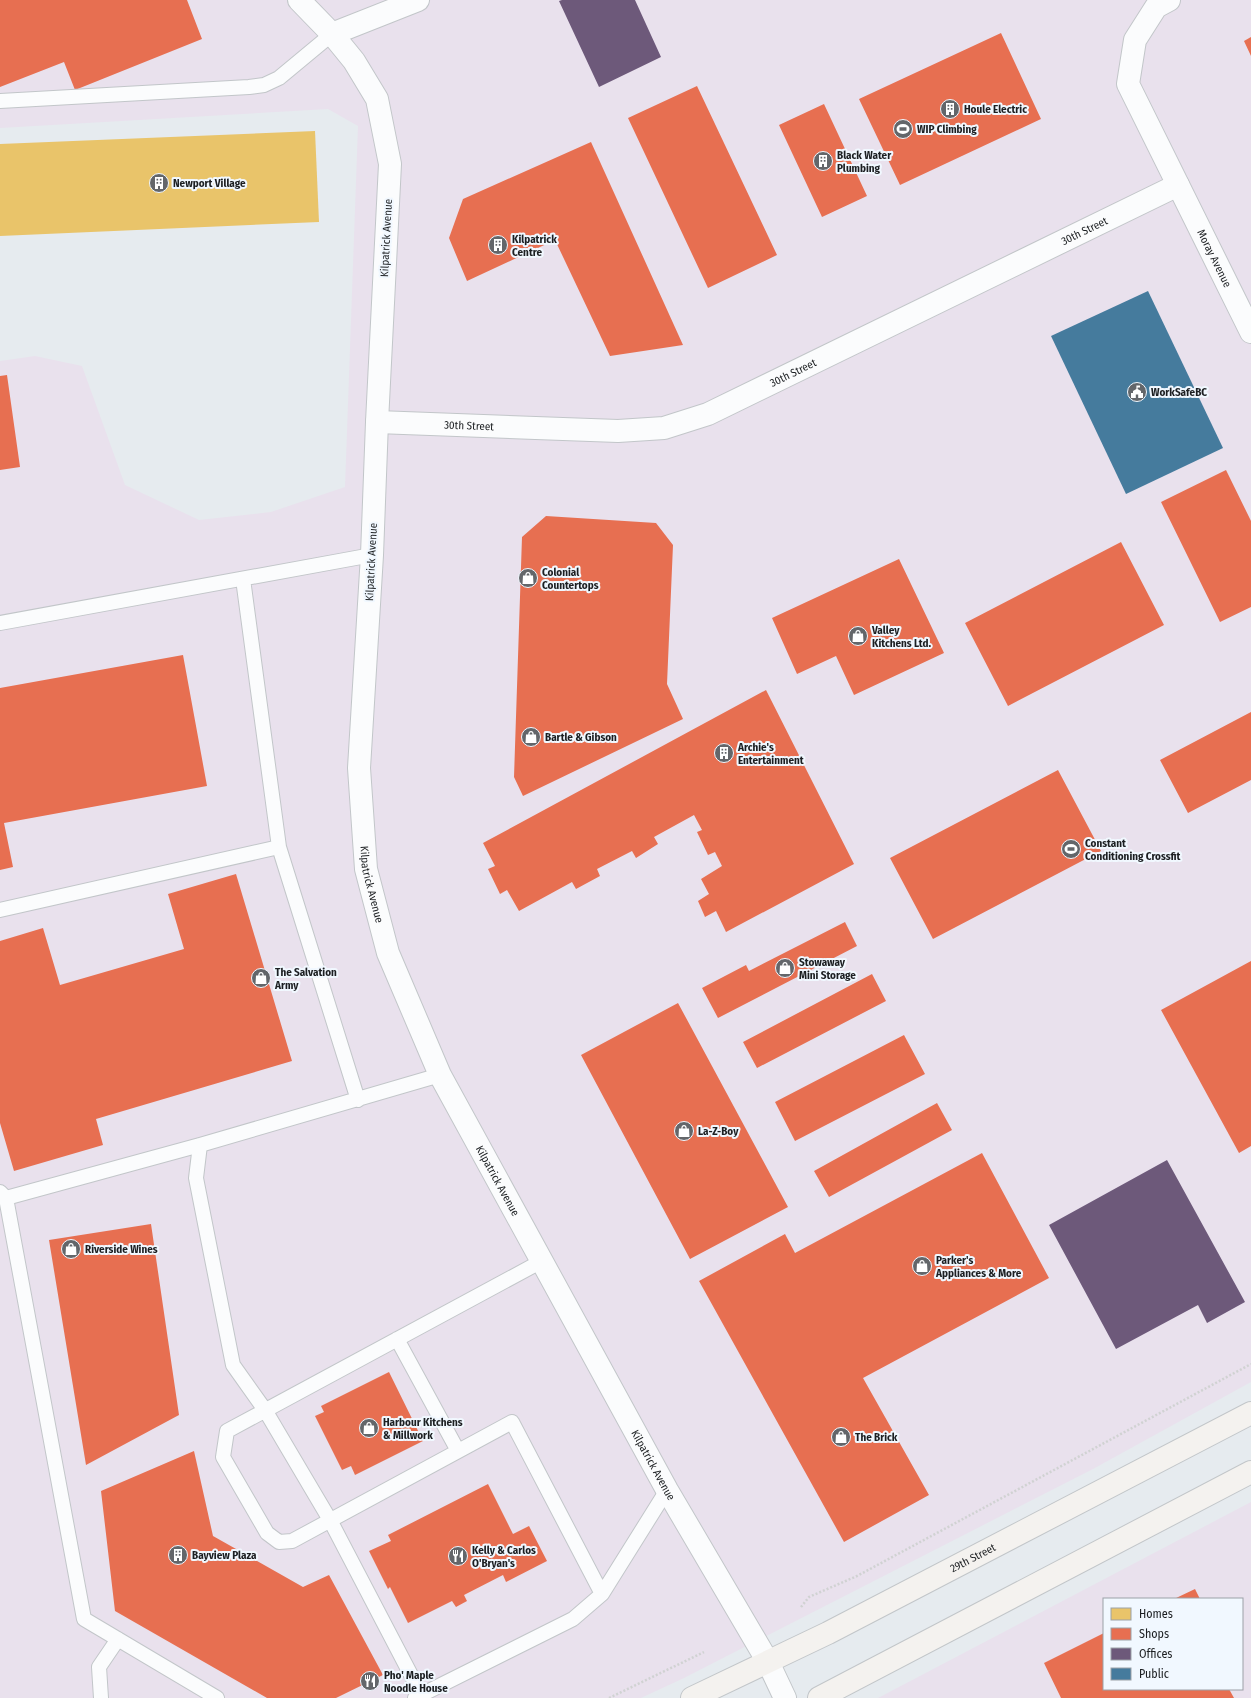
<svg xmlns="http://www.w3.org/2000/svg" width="1251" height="1698" font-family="'Fira Sans Condensed',sans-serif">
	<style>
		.commercial { fill: #e9e1ed; fill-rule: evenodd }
		.homes { fill: #e9c46a }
		.shops { fill: #e76f51 }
		.offices { fill: #6d597a }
		.public { fill: #457b9d }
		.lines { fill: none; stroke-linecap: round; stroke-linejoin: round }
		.lane-casing { stroke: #c2c6c9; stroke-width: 16 }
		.street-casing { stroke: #c2c6c9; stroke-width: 24 }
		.secondary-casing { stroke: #c2c6c9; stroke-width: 24 }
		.path { stroke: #d0d2d2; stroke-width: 2.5; stroke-dasharray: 2 2; stroke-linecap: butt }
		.lane { stroke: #fbfcfd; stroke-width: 14 }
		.street { stroke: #fbfcfd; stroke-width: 22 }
		.secondary { stroke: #f4f2ef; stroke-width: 22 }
		.labels { text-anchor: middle; stroke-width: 4; stroke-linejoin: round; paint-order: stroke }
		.poi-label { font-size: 11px; font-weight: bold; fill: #1c1f22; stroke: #f1f8ff; text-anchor: start }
		.street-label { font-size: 11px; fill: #1c1f22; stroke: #f1f8ff }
	</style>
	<rect width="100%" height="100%" fill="#e6ebef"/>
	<path class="commercial" d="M0,0H1251V1382L1093,1469L684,1678L641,1698H0V361L35,356L82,366L125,485L199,520L271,512L345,487L358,126L328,109L0,128Z
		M1251,1502V1698H878ZM1104,1599H1242V1689H1104Z"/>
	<path class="homes" d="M315,131L319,222L0,236V144Z"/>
	<path class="shops" d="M0,0H187L202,39L75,90L64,62L0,87Z
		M1001,33L1041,119L900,185L859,99Z
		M1251,37V56L1244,41Z
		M697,86L777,255L708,288L628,118Z
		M824,104L867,196L822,217L779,125Z
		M591,142L683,345L610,356L555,240L467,281L449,238L463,199Z
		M7,375L20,467L0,470V376Z
		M1226,470L1251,521V607L1220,622L1161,502Z
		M546,516L656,523L673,545L667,684L683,719L523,796L514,777L522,537Z
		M1121,542L1164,625L1008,706L965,623Z
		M899,559L944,653L854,695L836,656L797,674L772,618Z
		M183,655L207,786L4,823L13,867L0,870V688Z
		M766,690L854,864L726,932L716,911L705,917L698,901L709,894L701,879L722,866L715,852L708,855L697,832L702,830L694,815L654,837L658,844L636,858L632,851L597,869L600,876L576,889L572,882L519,911L507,890L500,894L488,869L495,866L483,843Z
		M1251,712V780L1188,813L1160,760Z
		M1058,770L1101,851L933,939L890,858Z
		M236,874L292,1061L96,1119L103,1145L14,1171L0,1123V941L43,928L60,985L184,949L168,894Z
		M845,922L857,946L718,1018L702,988L746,965L749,971Z
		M1251,961V1146L1239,1153L1161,1010Z
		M872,974L886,1001L757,1068L743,1042Z
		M678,1003L788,1207L690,1259L581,1055Z
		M904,1035L925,1074L795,1141L775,1102Z
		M937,1103L952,1130L829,1197L814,1171Z
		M982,1153L1049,1278L863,1378L929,1495L844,1542L699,1281L785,1234L795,1253Z
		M151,1224L179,1415L86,1465L49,1240Z
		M389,1372L423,1441L355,1475L351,1466L342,1470L315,1416L324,1412L321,1406Z
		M194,1451L213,1536L303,1587L329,1575L383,1675L336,1698H267L115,1611L101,1491Z
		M488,1484L513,1534L529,1526L547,1561L506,1582L503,1575L464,1595L467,1601L456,1607L452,1601L408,1623L390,1587L388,1589L369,1551L391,1541L388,1535Z
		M1195,1589L1200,1599H1174Z
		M1104,1633V1689H1229L1234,1698H1061L1044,1663Z"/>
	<path class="offices" d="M562,0H635L661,57L599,87L559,1Z
		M1167,1160L1245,1302L1207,1323L1198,1305L1116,1349L1049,1225Z"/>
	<path class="public" d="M1148,291L1223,448L1126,494L1051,336Z"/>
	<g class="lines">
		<defs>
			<path id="lane" d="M0,101L249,87L264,85L279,78L332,34
				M243,579L279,847L358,1100
				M0,623L372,555
				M0,910L279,847
				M200,1145L196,1178L233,1365L265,1410L330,1520L423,1698
				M0,1192L6,1198L84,1619L217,1698
				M6,1198L200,1145L440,1075
				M542,1261L227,1431L223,1457L267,1533L279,1542L292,1541L512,1422L602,1594
				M397,1339L458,1451
				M101,1698L99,1667L118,1639
				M415,1698L573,1619L602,1594L667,1490"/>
			<g id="street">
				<path id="s1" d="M299,0L332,34L354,61L377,99L390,164L377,422L372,555L359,768L366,869L388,953L440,1075L667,1490L768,1662L785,1698"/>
				<path id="s2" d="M1169,0L1156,7L1135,40L1128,84L1251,332"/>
				<path d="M332,34L418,0"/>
				<path id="s3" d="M377,422L618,431L664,428L708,414L1178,185"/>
			</g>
			<g id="secondary">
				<path id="s4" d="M692,1698L828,1633L1251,1413"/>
				<path d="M819,1698L1251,1472"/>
			</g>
		</defs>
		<use href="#lane" class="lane-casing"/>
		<use href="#street" class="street-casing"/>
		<use href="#secondary" class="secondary-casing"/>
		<path class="path" d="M801,1607L809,1597L857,1576L1251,1364
			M609,1698L704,1652"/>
		<use href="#lane" class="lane"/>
		<use href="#street" class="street"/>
		<use href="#secondary" class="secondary"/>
	</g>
	<defs>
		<symbol id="building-disc" viewBox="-11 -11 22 22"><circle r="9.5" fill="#63666a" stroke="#f1f8ff"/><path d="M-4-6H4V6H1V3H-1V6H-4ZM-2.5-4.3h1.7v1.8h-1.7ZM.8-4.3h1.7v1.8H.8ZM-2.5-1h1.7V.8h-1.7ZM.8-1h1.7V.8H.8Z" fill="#fff"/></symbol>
		<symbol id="stadium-disc" viewBox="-11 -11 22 22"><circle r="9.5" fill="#63666a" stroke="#f1f8ff"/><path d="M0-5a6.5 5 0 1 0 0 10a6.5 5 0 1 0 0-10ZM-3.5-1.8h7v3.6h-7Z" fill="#fff"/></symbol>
		<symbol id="civic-disc" viewBox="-11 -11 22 22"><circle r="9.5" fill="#63666a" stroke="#f1f8ff"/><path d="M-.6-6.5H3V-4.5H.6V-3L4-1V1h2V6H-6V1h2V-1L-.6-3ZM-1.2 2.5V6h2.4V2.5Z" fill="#fff"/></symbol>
		<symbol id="shop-disc" viewBox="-11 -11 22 22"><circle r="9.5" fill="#63666a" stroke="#f1f8ff"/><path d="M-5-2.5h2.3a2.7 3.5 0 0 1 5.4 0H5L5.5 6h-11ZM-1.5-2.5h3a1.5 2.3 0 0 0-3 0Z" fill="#fff"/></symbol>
		<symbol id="restaurant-disc" viewBox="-11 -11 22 22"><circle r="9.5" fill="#63666a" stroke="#f1f8ff"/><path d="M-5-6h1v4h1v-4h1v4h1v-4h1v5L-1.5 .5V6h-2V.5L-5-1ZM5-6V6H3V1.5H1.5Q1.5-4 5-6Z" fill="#fff"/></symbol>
	</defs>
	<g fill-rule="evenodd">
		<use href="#building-disc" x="939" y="98" width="22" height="22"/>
		<use href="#stadium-disc" x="892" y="118" width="22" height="22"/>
		<use href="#building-disc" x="812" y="150" width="22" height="22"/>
		<use href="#building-disc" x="148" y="172" width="22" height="22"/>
		<use href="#building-disc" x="487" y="234" width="22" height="22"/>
		<use href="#civic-disc" x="1126" y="381" width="22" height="22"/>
		<use href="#shop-disc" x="517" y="567" width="22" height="22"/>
		<use href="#shop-disc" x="847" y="625" width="22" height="22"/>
		<use href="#shop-disc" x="520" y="726" width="22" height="22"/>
		<use href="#building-disc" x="713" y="742" width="22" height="22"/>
		<use href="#stadium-disc" x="1060" y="838" width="22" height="22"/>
		<use href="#shop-disc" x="774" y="957" width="22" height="22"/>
		<use href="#shop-disc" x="250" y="967" width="22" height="22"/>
		<use href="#shop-disc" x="673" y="1120" width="22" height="22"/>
		<use href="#shop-disc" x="60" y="1238" width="22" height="22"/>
		<use href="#shop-disc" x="911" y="1255" width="22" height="22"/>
		<use href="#shop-disc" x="358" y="1417" width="22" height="22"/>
		<use href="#shop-disc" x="830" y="1426" width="22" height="22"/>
		<use href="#building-disc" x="167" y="1544" width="22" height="22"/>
		<use href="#restaurant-disc" x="447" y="1545" width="22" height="22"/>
		<use href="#restaurant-disc" x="359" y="1670" width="22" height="22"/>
	</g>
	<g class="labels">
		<g class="poi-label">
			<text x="964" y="113">Houle Electric</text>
			<text x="917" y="133">WIP Climbing</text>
			<text x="837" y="159">Black Water<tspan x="837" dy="13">Plumbing</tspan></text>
			<text x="173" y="187">Newport Village</text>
			<text x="512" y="243">Kilpatrick<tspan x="512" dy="13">Centre</tspan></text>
			<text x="1151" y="396">WorkSafeBC</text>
			<text x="542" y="576">Colonial<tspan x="542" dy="13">Countertops</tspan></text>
			<text x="872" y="634">Valley<tspan x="872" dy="13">Kitchens Ltd.</tspan></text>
			<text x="545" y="741">Bartle &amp; Gibson</text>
			<text x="738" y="751">Archie's<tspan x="738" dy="13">Entertainment</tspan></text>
			<text x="1085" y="847">Constant<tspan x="1085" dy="13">Conditioning Crossfit</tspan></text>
			<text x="799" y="966">Stowaway<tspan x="799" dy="13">Mini Storage</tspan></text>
			<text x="275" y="976">The Salvation<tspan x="275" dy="13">Army</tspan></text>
			<text x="698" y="1135">La-Z-Boy</text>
			<text x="85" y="1253">Riverside Wines</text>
			<text x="936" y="1264">Parker's<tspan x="936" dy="13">Appliances &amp; More</tspan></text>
			<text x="383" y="1426">Harbour Kitchens<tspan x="383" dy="13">&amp; Millwork</tspan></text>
			<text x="855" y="1441">The Brick</text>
			<text x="472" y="1554">Kelly &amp; Carlos<tspan x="472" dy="13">O'Bryan's</tspan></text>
			<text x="192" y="1559">Bayview Plaza</text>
			<text x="384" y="1679">Pho' Maple<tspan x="384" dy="13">Noodle House</tspan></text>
		</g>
		<g class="street-label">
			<text dy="4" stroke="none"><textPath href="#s3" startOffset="752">30th Street</textPath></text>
			<text transform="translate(386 238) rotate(-87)" y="4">Kilpatrick Avenue</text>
			<text dy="4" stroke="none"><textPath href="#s2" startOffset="293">Moray Avenue</textPath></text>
			<text dy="4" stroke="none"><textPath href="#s3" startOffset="428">30th Street</textPath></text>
			<text dy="4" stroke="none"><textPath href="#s3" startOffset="92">30th Street</textPath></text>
			<text transform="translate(371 562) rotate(-87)" y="4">Kilpatrick Avenue</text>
			<text dy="4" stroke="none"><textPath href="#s1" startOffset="915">Kilpatrick Avenue</textPath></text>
			<text dy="4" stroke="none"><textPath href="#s1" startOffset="1239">Kilpatrick Avenue</textPath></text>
			<text dy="4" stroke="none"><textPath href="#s1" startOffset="1563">Kilpatrick Avenue</textPath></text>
			<text dy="4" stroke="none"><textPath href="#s4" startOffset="314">29th Street</textPath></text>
		</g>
	</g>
	<rect x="1103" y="1598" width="140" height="92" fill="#f1f8ff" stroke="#9ca1a7"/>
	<rect x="1111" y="1608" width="20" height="12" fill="#e9c46a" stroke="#9ca1a7"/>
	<text x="1139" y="1618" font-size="12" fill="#1c1f22">Homes</text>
	<rect x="1111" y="1628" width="20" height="12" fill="#e76f51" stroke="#9ca1a7"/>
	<text x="1139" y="1638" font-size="12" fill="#1c1f22">Shops</text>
	<rect x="1111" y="1648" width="20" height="12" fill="#6d597a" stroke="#9ca1a7"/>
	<text x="1139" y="1658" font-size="12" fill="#1c1f22">Offices</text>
	<rect x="1111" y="1668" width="20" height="12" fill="#457b9d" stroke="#9ca1a7"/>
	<text x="1139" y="1678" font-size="12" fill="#1c1f22">Public</text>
</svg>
